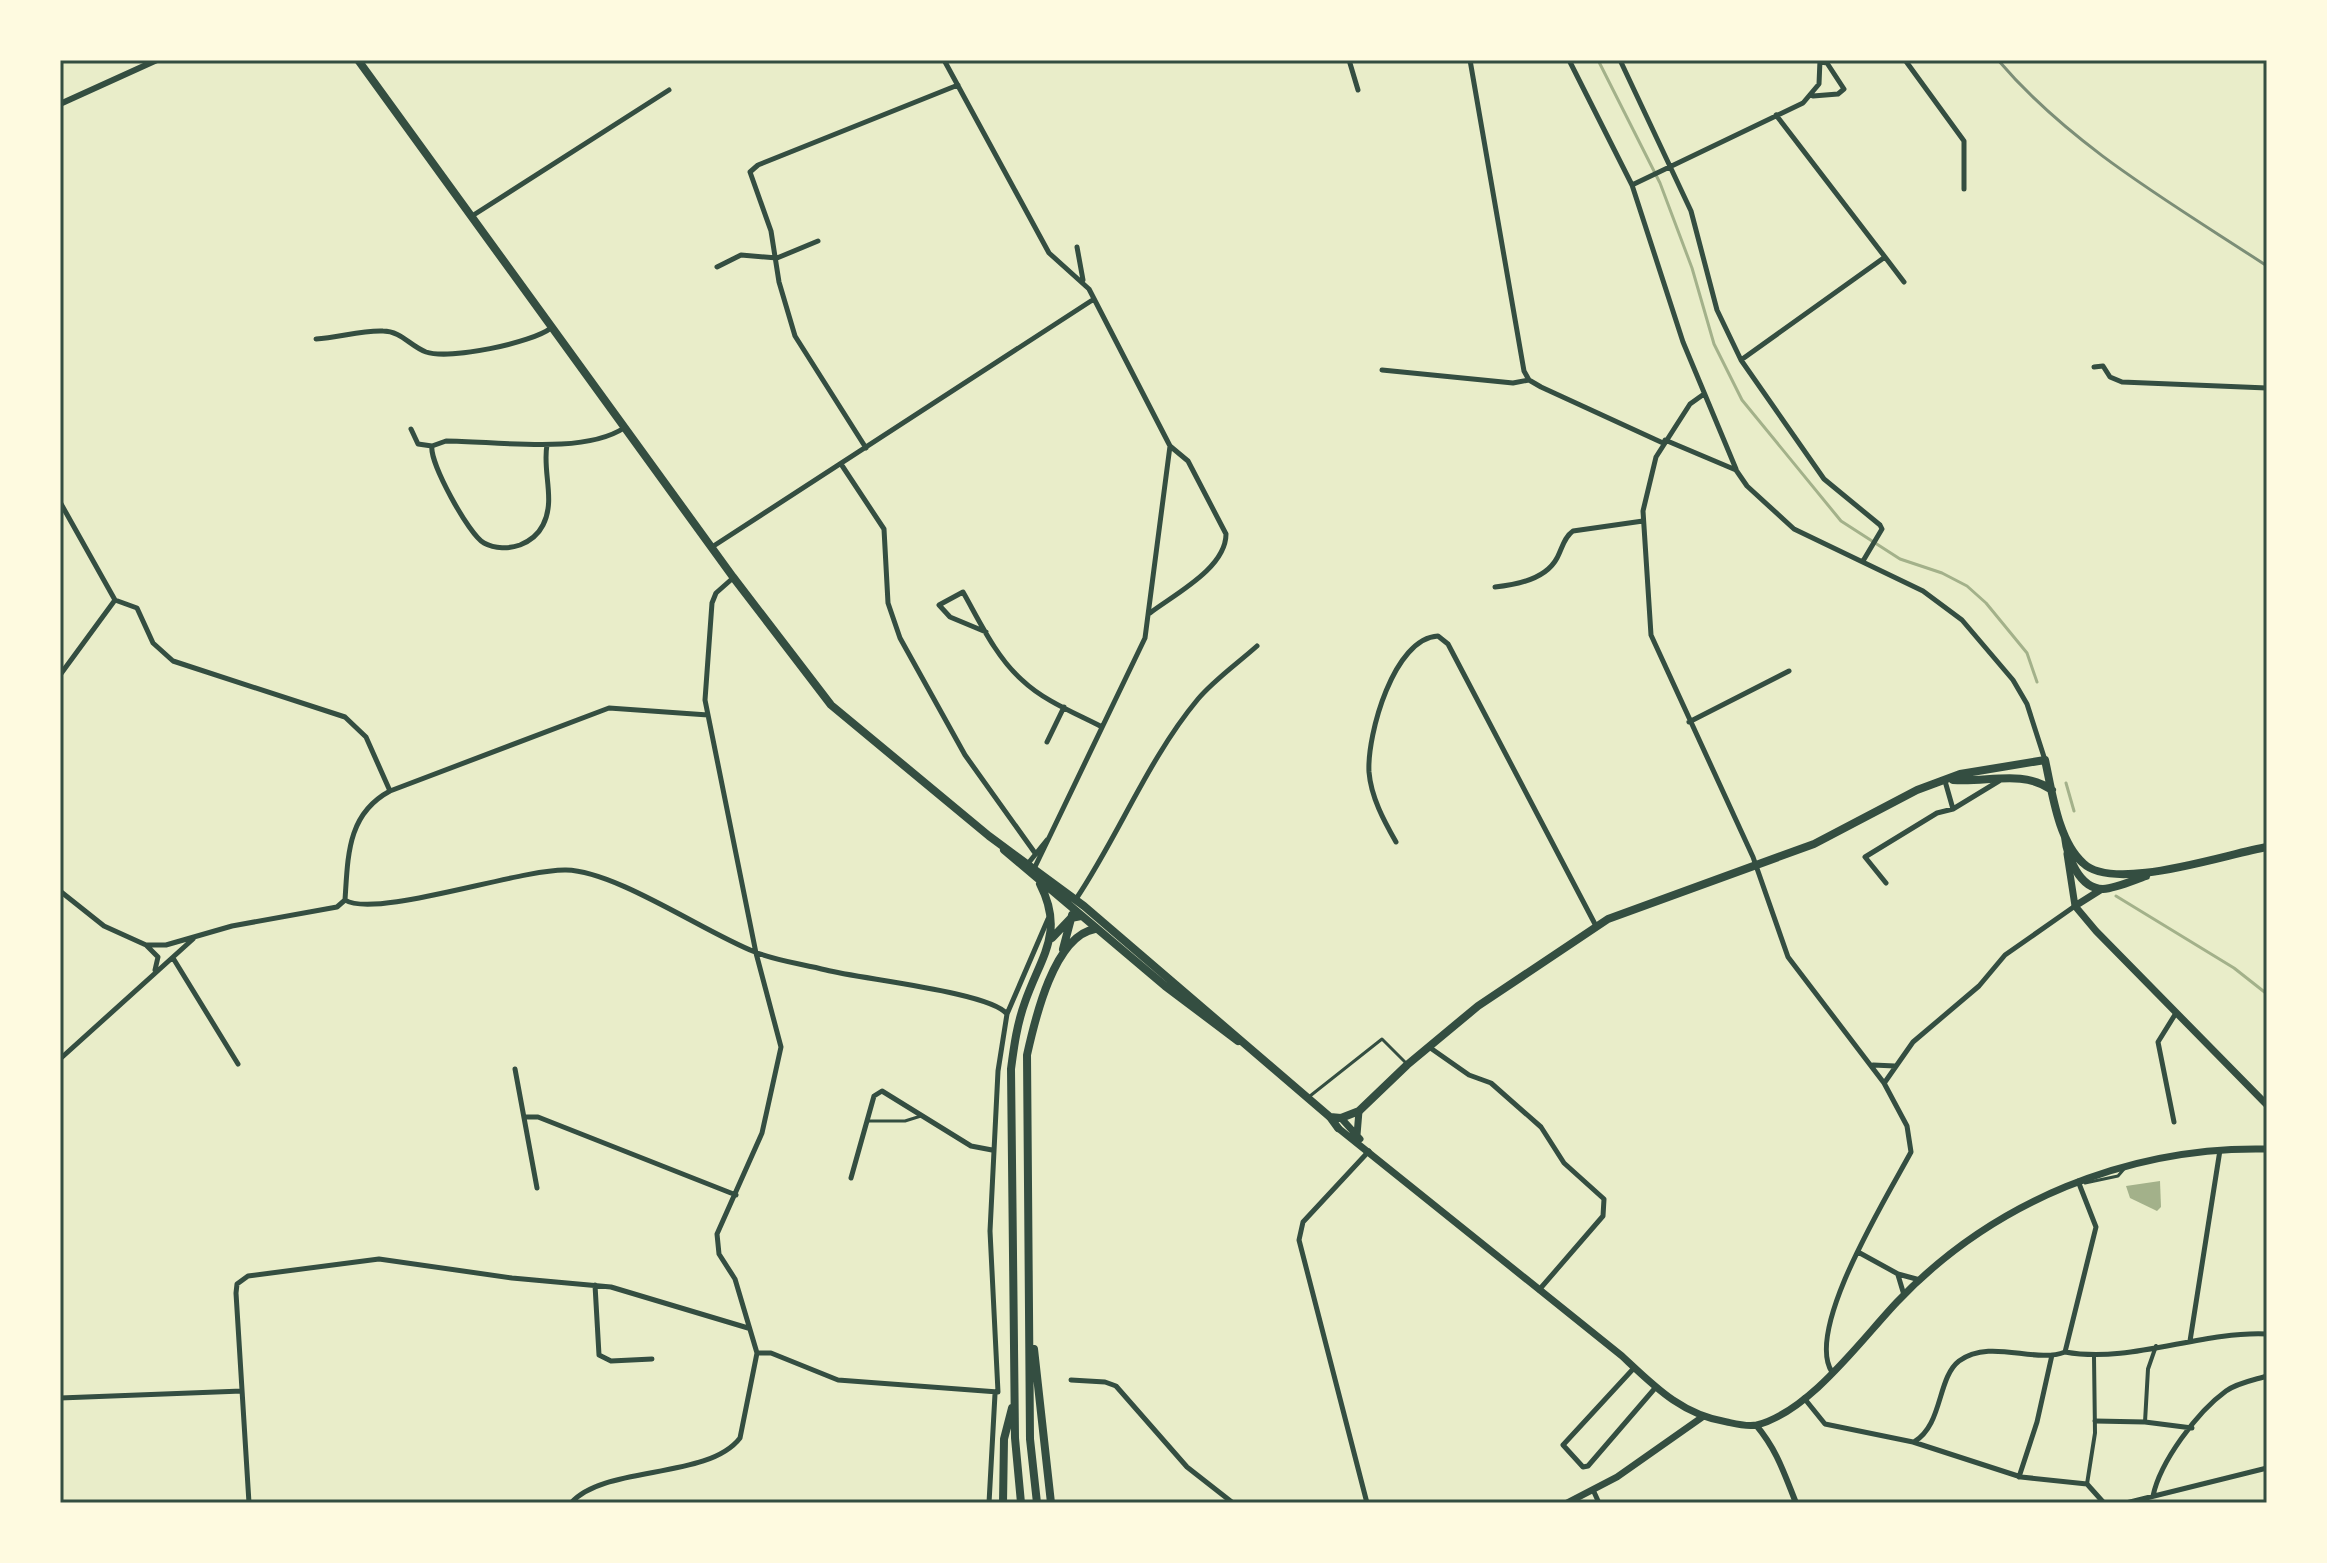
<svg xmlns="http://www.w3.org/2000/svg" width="2327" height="1563" font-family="'Fira Sans',sans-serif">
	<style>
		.water { fill: #a3b18a }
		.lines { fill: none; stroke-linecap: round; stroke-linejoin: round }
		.stream { stroke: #a3b18a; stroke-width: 3 }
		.service { stroke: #344e41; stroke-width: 3 }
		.pedestrian { stroke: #344e41; stroke-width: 4 }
		.minor { stroke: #344e41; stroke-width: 5 }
		.tertiary { stroke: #344e41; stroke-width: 6 }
		.secondary { stroke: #344e41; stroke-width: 7 }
		.primary { stroke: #344e41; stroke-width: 8 }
		.rail { stroke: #7c8e77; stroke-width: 3 }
		.neatline { fill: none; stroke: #344e41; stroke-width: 3 }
	</style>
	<rect width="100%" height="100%" fill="#e9edc9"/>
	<path class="water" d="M2160,1181L2161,1207L2157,1211L2130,1198L2126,1186Z"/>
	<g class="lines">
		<path class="stream" d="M1598,60L1660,183L1692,268L1714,344L1742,400L1841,521L1900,559L1942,573L1967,586L1986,603L2027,653L2037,682
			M2066,783L2074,811
			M2116,896L2234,968L2267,994"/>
		<path class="service" d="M1310,1096L1382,1039L1405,1062
			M867,1121H905L921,1116
			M2085,1183L2118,1176L2124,1169"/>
		<path class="pedestrian" d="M2145,1422L2148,1369L2156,1346
			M2087,1484L2095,1433L2094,1357"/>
		<path class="minor" d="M944,60L1049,253L1089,289L1170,446L1145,638L1033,871
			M1349,60L1358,90
			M1470,60L1524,371L1529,380L1541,387L1663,443
			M1569,60L1632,185L1683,342L1736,469
			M1620,60L1691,211L1717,310L1741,360L1824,479L1880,525L1882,529L1863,561
			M1905,60L1964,141V189
			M1813,96L1838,94L1844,89L1827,63L1821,62
			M1632,185L1803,103L1819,84L1820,60
			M472,216L669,90
			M1077,247L1083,280
			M1885,257L1904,282
			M717,267L741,255L777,258L818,241
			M316,339C338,338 361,330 383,331C401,331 410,346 426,352C449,360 532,343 551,328
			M1741,360L1885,257L1776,115
			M2094,367L2103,366L2110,377L2122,382L2267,388
			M1382,370L1513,383L1529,380
			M1704,394L1690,404L1656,457L1643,511L1651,635L1753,857L1788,957L1884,1083L1907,1126L1911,1152C1888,1195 1804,1330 1832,1372
			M411,429L418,444L432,446
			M1665,440L1736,470L1747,486L1794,529L1923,591L1962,620L2013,680L2027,704L2045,760
			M547,445C542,471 556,500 543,525C538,535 530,541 520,545C509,549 495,549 484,543C469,535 429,462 432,446L446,441C495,441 583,455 624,428
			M866,448L795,336L779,282L771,231L750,172L758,165L958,85
			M841,464L884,529L888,603L900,638L965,755L1035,853
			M60,502L115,600L60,675
			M712,547L1094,299
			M733,578L716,593L712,603L705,700L756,953L781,1047L762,1133L717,1234L719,1254L735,1279L757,1353
			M1495,587C1516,585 1546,579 1557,558C1562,549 1564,537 1573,531L1643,521
			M115,600L137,608L153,643L173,661L345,717L366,737L390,791
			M1150,613C1175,594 1226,568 1226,534L1188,461L1170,446
			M986,632L950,617L939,605L963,592C980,622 996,657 1022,680C1044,701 1075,713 1102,727
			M1689,722L1789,671
			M1047,742L1064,707
			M1945,781L1953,809L1999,781
			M1396,842C1384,821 1371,797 1369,772C1367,734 1394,638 1438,636L1448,644L1596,926
			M1026,866L1047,840
			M1886,883L1865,857L1937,813L1953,809
			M60,891L104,926L146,945H166L232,926L337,907L345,900
			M1076,899C1119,835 1148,759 1198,699C1214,680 1238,663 1257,646
			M345,900C375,919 519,869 566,870C616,871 704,932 755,952C777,961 803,964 826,970C860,979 990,992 1007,1014
			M345,900C348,856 347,814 390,791L609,708L708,715
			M147,946L158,957L155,970
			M173,958L238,1064
			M1429,1047L1469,1075L1491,1083L1541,1127L1564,1163L1604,1199L1603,1216L1539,1290
			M60,1059L193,939
			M1873,1065L1895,1066
			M515,1069L537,1188
			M1885,1082L1913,1042L1979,986L2005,955L2075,906
			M524,1117H538L736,1195
			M2174,1122L2158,1042L2176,1013
			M851,1178L874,1096L882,1091L971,1146L992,1150
			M2078,1181L2096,1227L2065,1352C2131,1364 2199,1331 2267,1334
			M1858,1252L1898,1274L1920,1280
			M1898,1275L1904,1295
			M595,1285L599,1355L611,1361L652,1359
			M2190,1341L2220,1150
			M1634,1368L1563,1445L1583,1467L1588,1466L1656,1387
			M1071,1380L1105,1382L1116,1386L1187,1467L1233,1503
			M60,1398L242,1391
			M1804,1398L1825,1424L1913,1442L2021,1477L2087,1484L2104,1503
			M2095,1421L2145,1422L2192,1428
			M1914,1442C1943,1425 1937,1378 1959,1361C1991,1338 2034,1364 2065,1352
			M2019,1477L2037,1422L2052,1355
			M1594,1492L1599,1503
			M2153,1496C2160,1462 2197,1412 2226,1391C2237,1383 2254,1380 2267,1376
			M249,1503L236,1293L237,1284L248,1276L379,1259L512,1278L611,1287L748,1328
			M571,1503C604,1465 708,1480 740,1438L757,1353H771L838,1380L998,1392L990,1231L998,1071L1007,1014L1048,919
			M989,1503L995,1394
			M1367,1503L1299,1240L1303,1222L1369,1151
			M2126,1503L2267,1468"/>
		<path class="tertiary" d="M60,104L157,60
			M1756,1425C1777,1450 1784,1473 1796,1503"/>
		<path class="secondary" d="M2067,854L2075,906L2096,931L2267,1105
			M2075,906L2102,889
			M1341,1118L1360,1139
			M1338,1128L1622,1356C1654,1386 1682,1415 1727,1422C1736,1424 1747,1427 1757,1425C1810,1411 1861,1340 1897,1302C1993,1201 2129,1146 2267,1149
			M1357,1135L1359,1111
			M1567,1503L1617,1477L1701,1418"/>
		<path class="primary" d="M358,60L733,577L831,705L989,836L1084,906L1330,1117L1338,1128
			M1953,780C1987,783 2022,769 2052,790
			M2065,837C2067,856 2079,889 2103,889C2116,888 2134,880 2146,876
			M1004,850L1165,986L1238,1041
			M1052,938L1071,918L1081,916
			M1063,949L1072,915
			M1330,1117L1341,1118L1359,1111L1407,1065L1478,1006L1608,919L1814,844L1917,790L1960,774L2045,760C2052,791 2058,841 2083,863C2114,893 2225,854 2267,847
			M1034,1349L1051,1503
			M1003,1503L1004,1439L1012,1408
			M1021,1503L1015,1438L1011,1069C1014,1046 1017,1024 1025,1002C1041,956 1065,933 1040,884
			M1037,1503L1030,1439L1027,1055C1035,1019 1054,936 1095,929"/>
		<path class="rail" d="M1998,60C2072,147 2173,204 2267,266"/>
	</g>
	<rect width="2327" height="1563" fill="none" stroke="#fefae0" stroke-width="124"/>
	<rect x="62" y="62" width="2203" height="1439" class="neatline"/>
</svg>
